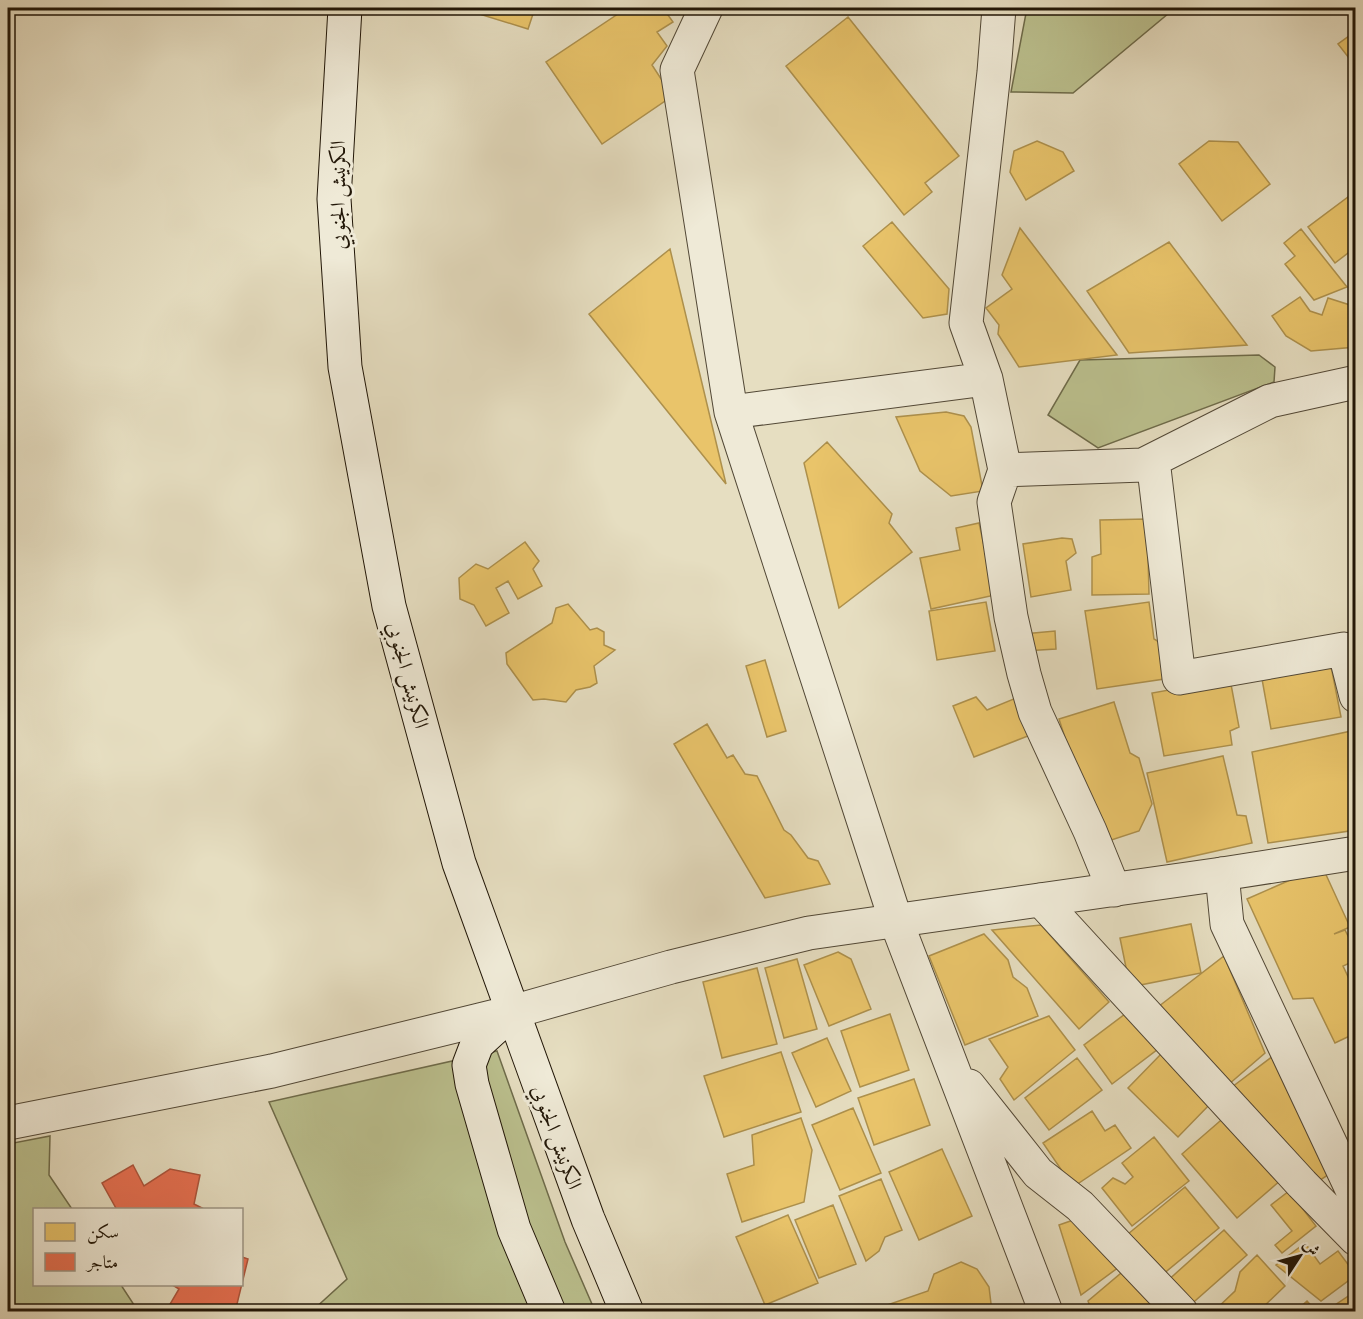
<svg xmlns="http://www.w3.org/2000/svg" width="1363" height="1319" font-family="'IM FELL DW Pica',Amiri,serif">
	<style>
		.green { fill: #bbc08e; stroke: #6e6b4a; stroke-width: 1.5 }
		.homes { fill: #e9c46a; stroke: #ad904c; stroke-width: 1.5 }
		.shops { fill: #e76f51; stroke: #ac543b; stroke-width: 1.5 }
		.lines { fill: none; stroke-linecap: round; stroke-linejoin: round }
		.minor-casing { stroke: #524836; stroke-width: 35 }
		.tertiary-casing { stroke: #524836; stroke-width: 35 }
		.secondary-casing { stroke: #211607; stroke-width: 35 }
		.minor { stroke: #efead7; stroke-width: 33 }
		.tertiary { stroke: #efead7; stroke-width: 33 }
		.secondary { stroke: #efead7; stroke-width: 33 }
		.labels { text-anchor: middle; stroke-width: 6; stroke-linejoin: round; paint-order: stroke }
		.street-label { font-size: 21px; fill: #211607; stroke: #efead7 }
	</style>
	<rect width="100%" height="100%" fill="#e6dec1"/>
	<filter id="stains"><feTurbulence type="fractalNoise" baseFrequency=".00333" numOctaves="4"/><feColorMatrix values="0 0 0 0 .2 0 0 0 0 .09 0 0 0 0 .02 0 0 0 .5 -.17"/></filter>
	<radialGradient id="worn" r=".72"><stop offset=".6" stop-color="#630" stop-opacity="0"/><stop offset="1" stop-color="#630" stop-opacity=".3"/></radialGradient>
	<path class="green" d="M1027,8H1175L1073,93L1011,92Z
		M1259,355L1275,367L1274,382L1098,448L1048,415L1080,360Z
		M497,1051L565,1242L595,1311H312L347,1279L269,1102Z
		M50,1136L49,1175L72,1209L34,1210V1284L121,1285L138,1311H8V1144Z"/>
	<path class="homes" d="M460,8H535L528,29Z
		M627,8H639L642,12L648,8H663L673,22L657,32L667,46L652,65L667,88L665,101L602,144L546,62Z
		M848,17L959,156L925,183L932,192L904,215L786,66Z
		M1356,31V67L1338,44Z
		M1037,141L1063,152L1074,171L1026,200L1010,172L1014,151Z
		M1209,141L1238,142L1270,184L1222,221L1179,164Z
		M1356,191V254L1352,250L1335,263L1308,227Z
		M892,222L949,289L947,314L923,318L863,246Z
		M1020,228L1117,355L1019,367L998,334L999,325L986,308L1012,289L1002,275Z
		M1301,229L1347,287L1314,300L1285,264L1295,256L1284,243Z
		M1169,242L1247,345L1129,353L1087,291Z
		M670,249L726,484L589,314Z
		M1300,297L1310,311L1322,315L1328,298L1353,306L1356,311V347L1311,351L1286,336L1272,316Z
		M946,412L964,416L971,427L983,491L951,496L920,471L896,417Z
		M827,442L892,514L889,523L912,552L839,608L804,463Z
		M1147,519L1149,594L1092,595V557L1101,554L1100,520Z
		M979,523L995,595L931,609L920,558L960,550L956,528Z
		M1062,538L1072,539L1076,553L1066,561L1071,590L1031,597L1023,544Z
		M525,542L539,561L533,569L542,586L518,599L508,581L496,588L509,613L486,626L474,605L460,599L459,578L476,564L488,569Z
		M986,602L995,651L937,660L929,611Z
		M1149,602L1154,639L1166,646L1171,678L1097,689L1085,611Z
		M568,604L590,630L597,628L604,632V645L615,650L594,666L597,683L590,687L576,690L566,702L544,699L533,700L507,664L506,653L552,623L556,608Z
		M1055,631L1056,649L1024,651L1023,634Z
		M765,660L786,731L767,737L746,666Z
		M1331,666L1341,717L1271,729L1262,679Z
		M1230,679L1239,727L1230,731L1232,745L1164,756L1152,693Z
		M1021,696L1032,723L1028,736L974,757L953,706L976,697L987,710Z
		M1114,702L1130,753L1139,758L1152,804L1139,831L1099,844L1059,719Z
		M707,724L727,758L733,755L745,774L757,776L784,830L791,835L808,858L818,861L830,884L765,898L674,744Z
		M1356,730V830L1268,843L1252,752Z
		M1223,756L1237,815L1246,816L1252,843L1167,862L1147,773Z
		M1322,866L1350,927L1334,934L1345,930L1356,952V960L1343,966L1353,987H1356V1033L1335,1043L1313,998L1293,999L1247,899Z
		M1191,924L1201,973L1130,987L1120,938Z
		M1041,925L1109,1002L1079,1029L992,930Z
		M984,934L1008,960L1013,977L1027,988L1038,1016L965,1045L929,956Z
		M838,952L851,959L871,1009L829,1026L804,965Z
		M1224,956L1265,1053L1221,1091L1154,1010Z
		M797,959L817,1029L784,1038L765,968Z
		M757,968L777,1044L722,1058L703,982Z
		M1129,1011L1158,1049L1112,1084L1084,1045Z
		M890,1014L909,1070L860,1087L841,1031Z
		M1049,1016L1075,1050L1014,1100L1000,1079L1008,1067L989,1039Z
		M827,1038L851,1091L816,1107L792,1053Z
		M781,1052L801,1112L724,1137L704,1076Z
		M1162,1053L1212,1102L1178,1137L1128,1088Z
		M1273,1056L1328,1175L1311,1186L1228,1090Z
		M1077,1058L1102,1090L1049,1130L1025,1098Z
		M914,1079L930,1125L874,1145L858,1098Z
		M853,1108L881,1173L840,1190L812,1125Z
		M1092,1111L1105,1131L1115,1125L1131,1148L1073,1187L1043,1143Z
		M1227,1115L1282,1179L1237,1218L1182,1154Z
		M801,1118L812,1150L804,1202L742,1222L727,1174L754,1165L752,1135Z
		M1154,1137L1189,1181L1132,1226L1102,1188L1113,1178L1125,1184L1133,1177L1122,1163Z
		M942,1149L972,1216L919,1240L889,1172Z
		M881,1179L902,1230L885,1237L879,1251L866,1261L839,1196Z
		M1185,1187L1219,1228L1162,1275L1128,1234Z
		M1289,1191L1316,1226L1282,1253L1275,1245L1292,1231L1271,1205Z
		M833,1205L856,1264L819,1278L795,1220Z
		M788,1215L818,1283L765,1305L736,1237Z
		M1082,1217L1119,1267L1081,1295L1059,1225Z
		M1224,1230L1247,1255L1187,1308L1165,1283Z
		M1305,1243L1320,1264L1338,1251L1356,1275L1321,1301L1276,1265Z
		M1257,1255L1285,1286L1258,1312H1213L1235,1291L1240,1272Z
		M961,1262L977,1269L989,1287L992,1312H867L928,1291L934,1274Z
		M1127,1268L1164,1312H1092L1088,1301Z
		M1356,1291V1312H1339L1335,1305Z
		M1307,1301L1317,1312H1295Z"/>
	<path class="shops" d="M133,1165L144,1186L170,1169L200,1175L194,1204L206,1210H117L102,1183Z
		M242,1257L248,1259L237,1304L223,1312L166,1311L179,1289L171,1284H242Z"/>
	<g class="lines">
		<defs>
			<path id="minor" d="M706,8L677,70L731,412L896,921L1046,1312
				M999,8L994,72L966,323L986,379L1005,470L1143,465L1270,401L1356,382
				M731,412L986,379
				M1153,460L1179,678L1344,649L1356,696
				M1005,470L994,502L1011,617L1024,674L1035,712L1090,831L1114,890
				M1222,874L1227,924L1356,1198
				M1041,900L1302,1184L1356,1239
				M969,1086L1038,1173L1080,1206L1181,1312"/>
			<path id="tertiary" d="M8,1123L272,1071L512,1012L671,967L809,933L1222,874L1356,853"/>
			<path id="secondary" d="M345,8L334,199L345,367L389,606L459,863L588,1219L627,1312
				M512,1012L477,1044L469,1065L472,1084L514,1229L549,1312"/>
		</defs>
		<use href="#minor" class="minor-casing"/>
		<use href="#tertiary" class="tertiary-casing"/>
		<use href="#secondary" class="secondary-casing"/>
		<use href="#minor" class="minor"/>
		<use href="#tertiary" class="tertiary"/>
		<use href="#secondary" class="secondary"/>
	</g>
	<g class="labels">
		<g class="street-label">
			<text transform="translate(338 195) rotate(-90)" y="7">الكرنيش الجنوبي</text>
			<text transform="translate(408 675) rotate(75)" y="7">الكرنيش الجنوبي</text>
			<text transform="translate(557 1137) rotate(70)" y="7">الكرنيش الجنوبي</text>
		</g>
	</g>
	<rect width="1363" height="1319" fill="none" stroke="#e6dec1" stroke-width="30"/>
	<rect x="9" y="9" width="1345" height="1301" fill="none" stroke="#211607" stroke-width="3"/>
	<rect x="15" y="15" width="1333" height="1289" fill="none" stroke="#211607" stroke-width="1.5"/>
	<rect x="33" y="1208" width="210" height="78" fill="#efead7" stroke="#9d9584" stroke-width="1.5"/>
	<rect x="45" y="1223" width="30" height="18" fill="#e9c46a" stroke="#9d9584" stroke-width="1.5"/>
	<text x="87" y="1238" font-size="18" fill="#211607">سكن</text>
	<rect x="45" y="1253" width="30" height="18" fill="#e76f51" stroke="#9d9584" stroke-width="1.5"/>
	<text x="87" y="1268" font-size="18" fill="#211607">متاجر</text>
	<g transform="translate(1300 1256) rotate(54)" stroke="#efead7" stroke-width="4.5" paint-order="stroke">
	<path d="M0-4.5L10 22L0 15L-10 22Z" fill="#211607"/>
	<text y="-9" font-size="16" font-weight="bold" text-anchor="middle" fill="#211607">ش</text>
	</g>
	<rect width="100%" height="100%" filter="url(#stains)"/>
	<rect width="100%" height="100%" fill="url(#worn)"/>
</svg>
